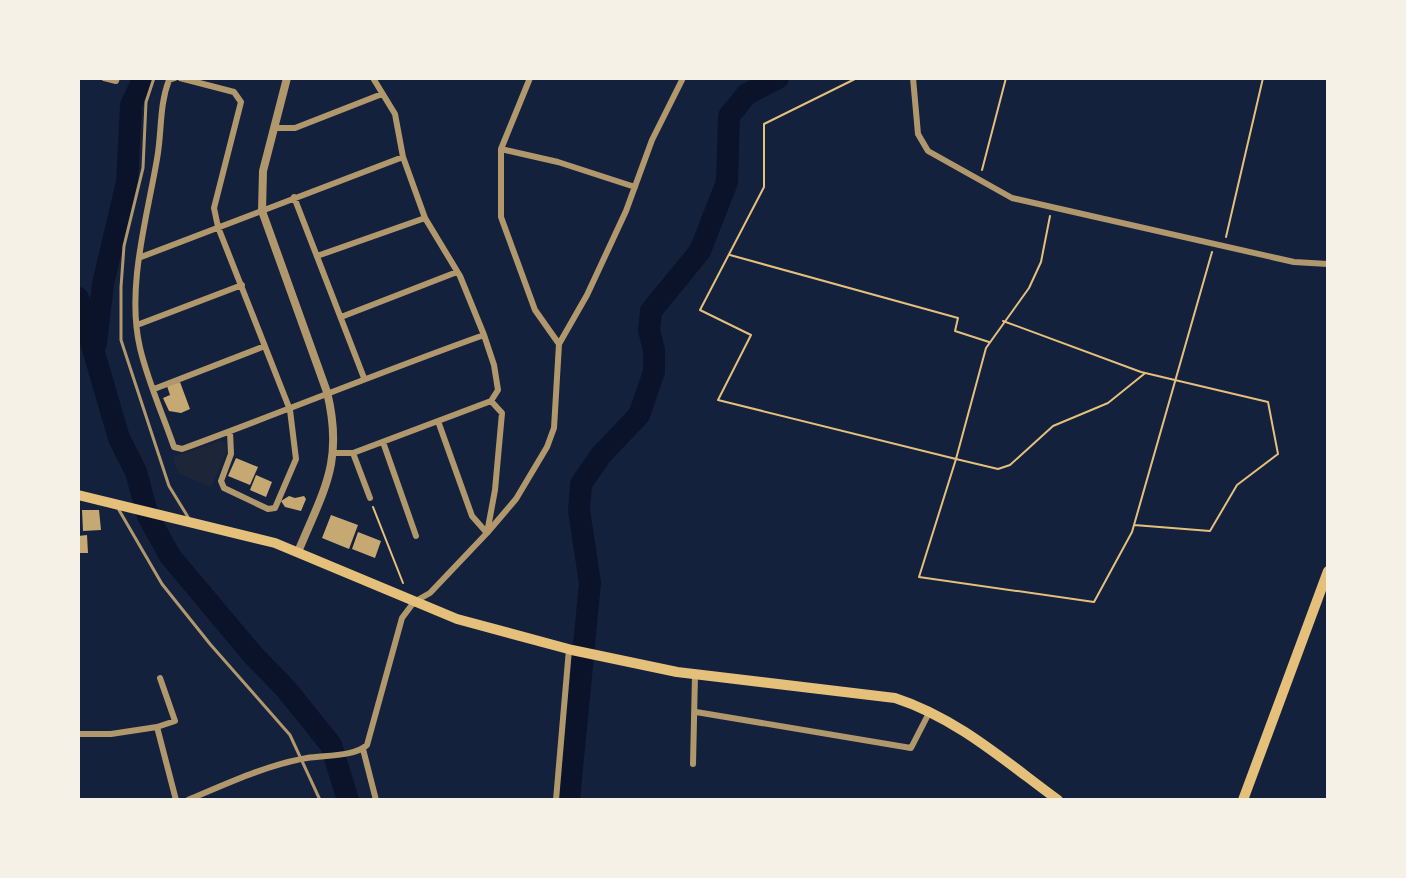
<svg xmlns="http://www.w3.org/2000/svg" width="1406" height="878" font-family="'Roboto Condensed',sans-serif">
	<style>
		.green { fill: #1d2539 }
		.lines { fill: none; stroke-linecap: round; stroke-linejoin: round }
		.river { stroke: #0b132b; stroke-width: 22 }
		.building { fill: #c6a872 }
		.path { stroke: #e5c07b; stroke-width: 2 }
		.service { stroke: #b1986c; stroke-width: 3 }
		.minor { stroke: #b1986c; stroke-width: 6 }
		.tertiary { stroke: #b1986c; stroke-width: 8 }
		.primary { stroke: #e5c07b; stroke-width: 10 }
	</style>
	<rect width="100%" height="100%" fill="#14213d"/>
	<path class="green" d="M220,441L226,444V453L211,487L178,473L173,457Z"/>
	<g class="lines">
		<path class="river" d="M78,298L119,438L136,472L148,516L170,556L253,655L286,689L331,745L348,800
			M96,343L103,284L127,182L131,105L144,78
			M569,800L590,583L579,510L581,484L601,455L639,415L654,372V350L649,330L651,311L700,251L727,182L729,116L747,94L778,78"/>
	</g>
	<path class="building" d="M180,382L190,409L181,413L169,411L163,398L170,395L167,386Z
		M236,458L258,467L250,485L228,476Z
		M256,475L272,482L266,497L250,490Z
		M289,496L295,498L304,496L306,499L301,511L285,507L281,501Z
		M82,510H99L101,530L83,531Z
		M331,515L358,525L349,549L322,538Z
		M358,532L381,541L375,558L352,549Z
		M87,535L88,553H78V536Z"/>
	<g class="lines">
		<path class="path" d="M857,78L764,124V187L700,310L751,335L718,400L956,459L919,577L1094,602L1132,532L1212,252
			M982,170L1006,78
			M1050,216L1041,262L1029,288L986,348L956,459L998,469L1010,465L1053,426L1108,403L1144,374
			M1226,237L1263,78
			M730,255L958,318L955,331L989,342
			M1003,321L1141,372L1268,402L1278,454L1237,485L1210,531L1134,525
			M373,507L403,583"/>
		<path class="service" d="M154,78L146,102L143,168L124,246L121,287V340L169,486L188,517
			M119,510L162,584L210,644L290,735L320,800"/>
		<path class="minor" d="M104,78L116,81L117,78
			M175,78L169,80C159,106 162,132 157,159C147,218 126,288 140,348C148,382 163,415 174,447L182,449C283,412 383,371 484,335
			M180,78L234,92L241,102L214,208L218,227L290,410L296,459L275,508L268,509L224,488L221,481L231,454L230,432
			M530,78L501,149V217L535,310L559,344
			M913,78L918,134L928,151L1012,198L1294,262L1328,264
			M275,128H295L382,94
			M501,149L558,162L635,187
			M294,197L364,378
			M317,256L425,218
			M141,257L403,157
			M341,317L457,272
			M137,325L242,285
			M154,389L265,346
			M438,421L472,516L487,533
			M383,442L416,536
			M335,453H353L491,401L498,390L494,365L484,335L460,276L425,218L403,157L395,114L373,78
			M353,453L370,498
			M487,533L495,490L502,413L491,401
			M696,712L911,748L930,711
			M157,727L175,721L160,678
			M78,734H111L157,727L176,800
			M363,749L376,800
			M693,764L695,675
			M188,800C226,784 266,765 307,758C324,755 354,757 367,745L402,618L414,602L430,593L487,533L516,499L547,447L554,428L559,344L587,295L626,211L652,140L683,78
			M556,800L569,649"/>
		<path class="tertiary" d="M287,78L263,171L262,211L327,392C344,462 324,489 298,552"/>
		<path class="primary" d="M78,495L275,543L457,619L572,650L677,672L895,698C957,718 1006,762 1058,800
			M1243,800L1328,571"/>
	</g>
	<rect width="1406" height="878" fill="none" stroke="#f6f1e7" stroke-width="160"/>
</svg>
